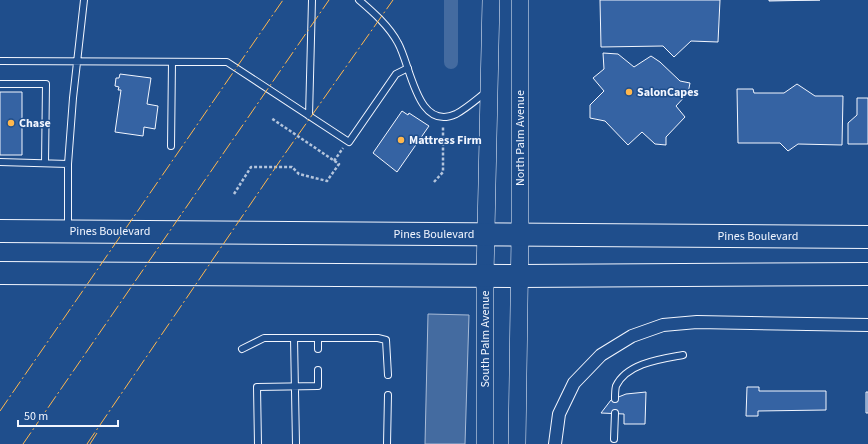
<svg xmlns="http://www.w3.org/2000/svg" width="868" height="444" font-family="'Source Sans 3',sans-serif">
	<style>
		.water { fill: #446ba0; stroke: #a8bbd7 }
		.lines { fill: none; stroke-linecap: round; stroke-linejoin: round }
		.canal { stroke: #446ba0; stroke-width: 14 }
		.building { fill: #3563a3; stroke: #f2f6ff }
		.lane-casing { stroke: #f2f6ff; stroke-width: 8 }
		.street-casing { stroke: #f2f6ff; stroke-width: 14 }
		.secondary-casing { stroke: #f2f6ff; stroke-width: 18 }
		.highway-casing { stroke: #f2f6ff; stroke-width: 24 }
		.path { stroke: #b3c4dc; stroke-width: 2.5; stroke-dasharray: 3 2; stroke-linecap: butt }
		.lane { stroke: #1f4e8c; stroke-width: 6 }
		.street { stroke: #1f4e8c; stroke-width: 12 }
		.secondary { stroke: #1f4e8c; stroke-width: 17 }
		.highway { stroke: #1f4e8c; stroke-width: 22 }
		.power { stroke: #ffb74d; stroke-width: 1; stroke-dasharray: 14 3 2 3; stroke-linecap: butt }
		.poi-dot { fill: #ffb74d; stroke: #1f4e8c; stroke-width: 1.5 }
		.labels { text-anchor: middle; stroke-width: 3; stroke-linejoin: round; paint-order: stroke }
		.poi-label { font-size: 12px; font-weight: bold; fill: #f2f6ff; stroke: #1f4e8c; text-anchor: start }
		.street-label { font-size: 12px; fill: #f2f6ff; stroke: #1f4e8c }
	</style>
	<rect width="100%" height="100%" fill="#1f4e8c"/>
	<path class="water" d="M428,314L469,315L465,444H425Z"/>
	<g class="lines">
		<path class="canal" d="M451,62V0"/>
	</g>
	<path class="building" d="M600,0H720L718,42L691,41L674,57L663,46L601,47Z
		M769,0H820L769,1Z
		M603,53L618,54L634,67L651,56L660,62L680,81L690,83L688,93L676,106L685,117L666,137V145L655,144L642,132L628,145L605,121L590,118V105L604,91L593,78L604,69Z
		M120,74L151,78L147,104L158,106L155,129L144,127L143,136L115,132L121,90H118L119,87L115,86L116,78H119Z
		M797,84L815,96H843L842,145L798,144L788,151L780,143H738L737,89H753L754,93H784Z
		M0,92H22V155H0Z
		M857,98H868V144H848V123L857,115Z
		M402,111L408,115L409,113L429,126L397,172L373,153Z
		M747,387H759V391H826V410L758,411V416H746Z
		M646,392L645,424H624V414L601,413L611,400L626,394Z
		M866,392H868V413H866Z"/>
	<g class="lines">
		<defs>
			<path id="lane" d="M359,0C373,12 389,26 398,43C411,66 417,132 456,114C467,108 477,99 486,92
				M0,61L227,62L349,142L396,74L408,68
				M0,84H46L45,163
				M309,116L312,0
				M171,146L172,62
				M0,162L68,164
				M68,228V164L73,98L84,0
				M294,338L296,444
				M318,338V349
				M242,349L264,338H378L386,340L388,375
				M615,399C615,395 615,390 616,386C627,363 661,359 683,355
				M614,439L615,413
				M258,444L257,387L318,386V370
				M387,444L388,395"/>
			<path id="street" d="M555,444L559,414L574,383L601,355L632,336L663,325L697,322L868,325"/>
			<path id="secondary" d="M485,444V276L491,0
				M517,444L520,235V0"/>
			<path id="highway" d="M0,231L868,237
				M0,273L520,276L868,274"/>
		</defs>
		<use href="#lane" class="lane-casing"/>
		<use href="#street" class="street-casing"/>
		<use href="#secondary" class="secondary-casing"/>
		<use href="#highway" class="highway-casing"/>
		<path class="path" d="M334,161L343,148
			M434,182L443,172V126
			M234,194L251,167H292L299,174L327,181L339,164L271,118"/>
		<use href="#lane" class="lane"/>
		<use href="#street" class="street"/>
		<use href="#secondary" class="secondary"/>
		<use href="#highway" class="highway"/>
		<path class="power" d="M0,411L283,0
			M23,444L329,0
			M87,444L284,155L393,0
			M90,444L97,433"/>
	</g>
	<g class="poi-dot">
		<circle cx="629" cy="92" r="4"/>
		<circle cx="11" cy="123" r="4"/>
		<circle cx="401" cy="140" r="4"/>
	</g>
	<g class="labels">
		<g class="poi-label">
			<text x="637" y="96">SalonCapes</text>
			<text x="19" y="127">Chase</text>
			<text x="409" y="144">Mattress Firm</text>
		</g>
		<g class="street-label">
			<text transform="translate(520 138) rotate(-90)" y="4">North Palm Avenue</text>
			<text x="110" y="235">Pines Boulevard</text>
			<text x="434" y="238">Pines Boulevard</text>
			<text x="758" y="240">Pines Boulevard</text>
			<text transform="translate(485 339) rotate(-90)" y="4">South Palm Avenue</text>
		</g>
	</g>
	<path d="M18 420v6h100v-6" fill="none" stroke="#f2f6ff" stroke-width="2"/>
	<text x="24" y="420" font-size="12" fill="#f2f6ff" stroke="#1f4e8c" stroke-width="3" paint-order="stroke">50 m</text>
</svg>
